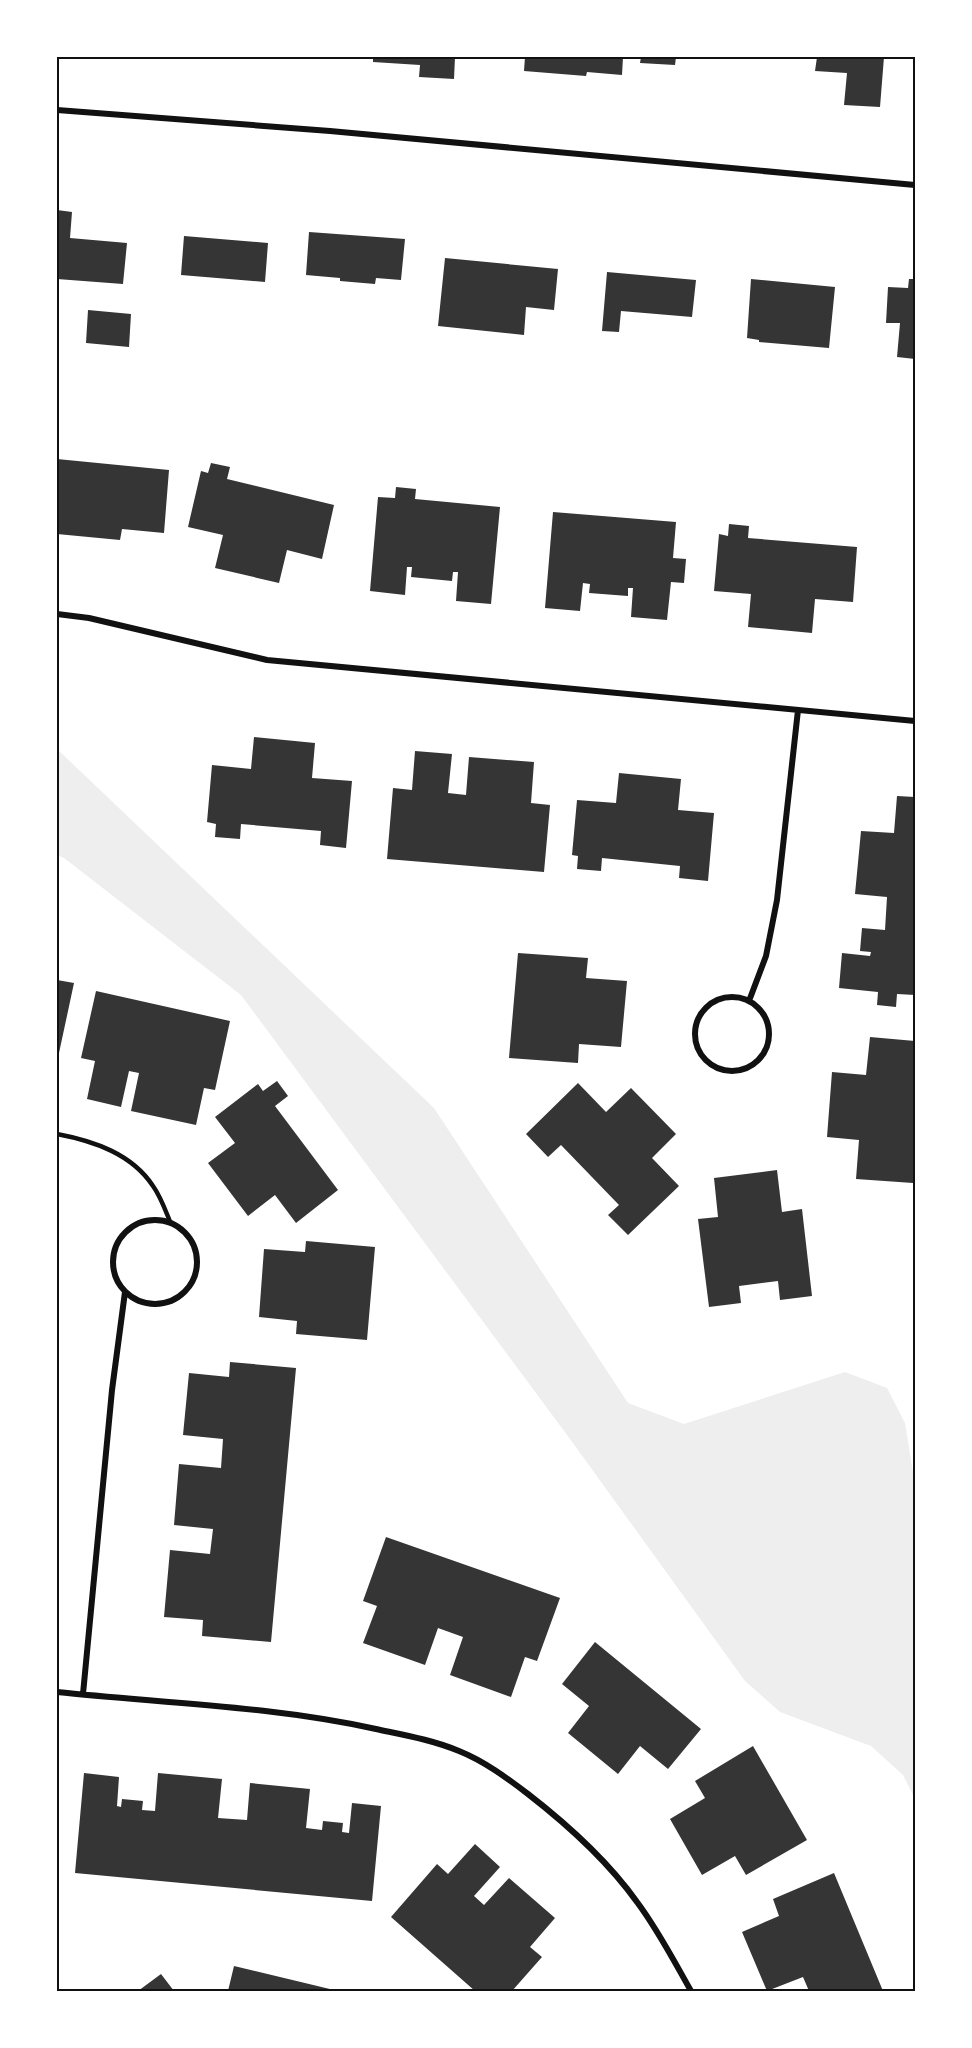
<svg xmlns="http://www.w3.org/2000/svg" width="972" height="2048" font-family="Cabin,sans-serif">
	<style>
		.green { fill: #eee }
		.building { fill: #353535 }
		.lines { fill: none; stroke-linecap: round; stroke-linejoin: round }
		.service { stroke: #111; stroke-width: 4.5 }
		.minor { stroke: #111; stroke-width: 6 }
		.neatline { fill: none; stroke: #111; stroke-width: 2 }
	</style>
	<rect width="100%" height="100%" fill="#fff"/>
	<path class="green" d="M57,749L434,1108L628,1403L684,1424L845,1372L887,1388L905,1423L915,1485V1799L903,1775L871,1746L780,1712L745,1681L570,1439L241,995L64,858L57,855Z"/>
	<path class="building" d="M373,57H455L454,79L419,77L420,65L373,62Z
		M525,57H623L622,75L587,72L586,76L524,71Z
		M641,57H676L675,65L640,63Z
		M817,57H884L880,107L844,105L847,73L815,71Z
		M57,210L72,212L70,238L127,243L123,284L57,279Z
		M309,232L405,239L401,280L376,278L375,284L340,281V278L306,275Z
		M184,236L268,243L265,282L181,275Z
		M445,258L558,269L554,310L526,307L524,335L438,326Z
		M607,272L696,280L692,317L621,311L619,332L602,331Z
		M751,279L835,287L829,348L759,342V340L747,338Z
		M909,279H915V359L897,357L900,323H886L888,287L908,288Z
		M88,310L131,314L129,347L86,343Z
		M57,459L169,470L164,533L122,529L120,540L57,534Z
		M211,463L230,467L227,479L334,505L322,559L287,550L279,583L215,568L223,535L188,527L201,471L208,473Z
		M396,487L416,489L415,499L500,507L491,604L456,601L458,572H453L452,581L411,577L412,567H407L405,595L370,591L378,497L395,498Z
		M553,512L676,522L673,558L686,559L684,583L671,582L667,620L631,617L633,588H628V596L589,593L590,584L583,583L580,611L545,608Z
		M729,524L749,526L748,538L857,547L853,602L815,599L812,633L748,627L751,594L714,591L719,534L728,536Z
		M254,737L315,743L312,778L352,781L346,848L320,845L321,831L241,824L240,839L215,837L216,824L207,822L212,765L251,769Z
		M415,751L452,754L448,793L466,795L469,757L534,762L531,803L550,805L544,872L387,859L393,788L412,790Z
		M619,773L681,779L678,810L714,813L708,881L679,878L680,866L602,858L601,871L577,869L578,856L572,855L577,800L616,803Z
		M897,796L915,797V995L897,994L896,1007L877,1005L878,992L839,988L842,953L870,956L871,952L860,951L862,928L885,930L887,897L855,894L861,831L894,833Z
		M518,953L588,958L586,978L627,981L621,1047L579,1044L578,1063L509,1058Z
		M57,980L74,983L59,1053H57Z
		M96,991L230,1021L215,1090L204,1088L196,1125L131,1111L139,1073L129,1071L121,1107L87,1099L95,1061L81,1058Z
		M870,1037L915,1041V1181L913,1183L856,1179L859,1140L827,1137L832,1072L866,1075Z
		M277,1081L288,1096L275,1106L338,1190L296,1223L275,1195L248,1216L208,1163L235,1143L215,1117L258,1084L263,1091Z
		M578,1083L606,1112L631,1088L676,1134L652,1158L679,1186L628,1235L608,1215L619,1205L561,1145L548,1157L526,1134Z
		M777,1170L782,1212L802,1209L812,1296L780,1300L778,1281L739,1286L741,1303L709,1307L698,1219L718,1217L714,1178Z
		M306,1241L375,1247L367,1340L296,1334L297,1321L259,1317L264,1249L305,1252Z
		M230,1362L296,1368L271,1642L202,1636L203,1620L164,1617L170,1550L210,1554L213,1529L174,1525L179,1464L221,1468L223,1439L183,1435L189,1373L229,1377Z
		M386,1537L560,1598L537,1661L525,1657L511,1697L450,1675L463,1637L438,1628L425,1665L363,1643L377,1606L363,1601Z
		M595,1642L701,1729L668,1769L640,1746L618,1774L568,1733L589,1706L562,1684Z
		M753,1746L807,1840L746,1875L735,1856L702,1875L670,1819L705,1798L695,1781Z
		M84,1773L119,1777L117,1806L121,1807L122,1799L143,1801L142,1810L155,1811L158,1773L222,1779L218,1818L247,1820L250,1783L310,1789L306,1828L322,1830L323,1821L343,1823L342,1832L349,1833L352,1803L381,1806L372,1901L75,1873Z
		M475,1844L500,1867L474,1896L484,1905L509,1878L555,1918L530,1947L542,1957L512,1991H475L391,1917L437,1864L448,1874Z
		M834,1873L883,1991H809L803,1977L767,1991L742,1932L779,1916L773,1899Z
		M234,1966L334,1990V1991H228Z
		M161,1974L174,1991H138Z"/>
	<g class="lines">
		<path class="service" d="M57,1134C94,1141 132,1154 153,1186C161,1197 166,1212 171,1224"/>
		<path class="minor" d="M57,110L330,131L915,185
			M57,614L89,618L267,660L915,721
			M695 1034a37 37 0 1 1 74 0a37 37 0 1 1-74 0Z
			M749,1001L766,956L777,900L798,710
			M113 1262a42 42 0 1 1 84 0a42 42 0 1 1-84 0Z
			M57,1692C163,1703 272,1706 376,1729C404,1735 433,1740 459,1751C484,1761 507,1778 528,1794C568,1825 607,1860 637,1902C658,1930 674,1961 691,1991
			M83,1694L112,1390L125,1292"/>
	</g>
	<rect width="972" height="2048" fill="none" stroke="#ffffff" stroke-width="117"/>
	<rect x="58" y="58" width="856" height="1932" class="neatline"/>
</svg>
